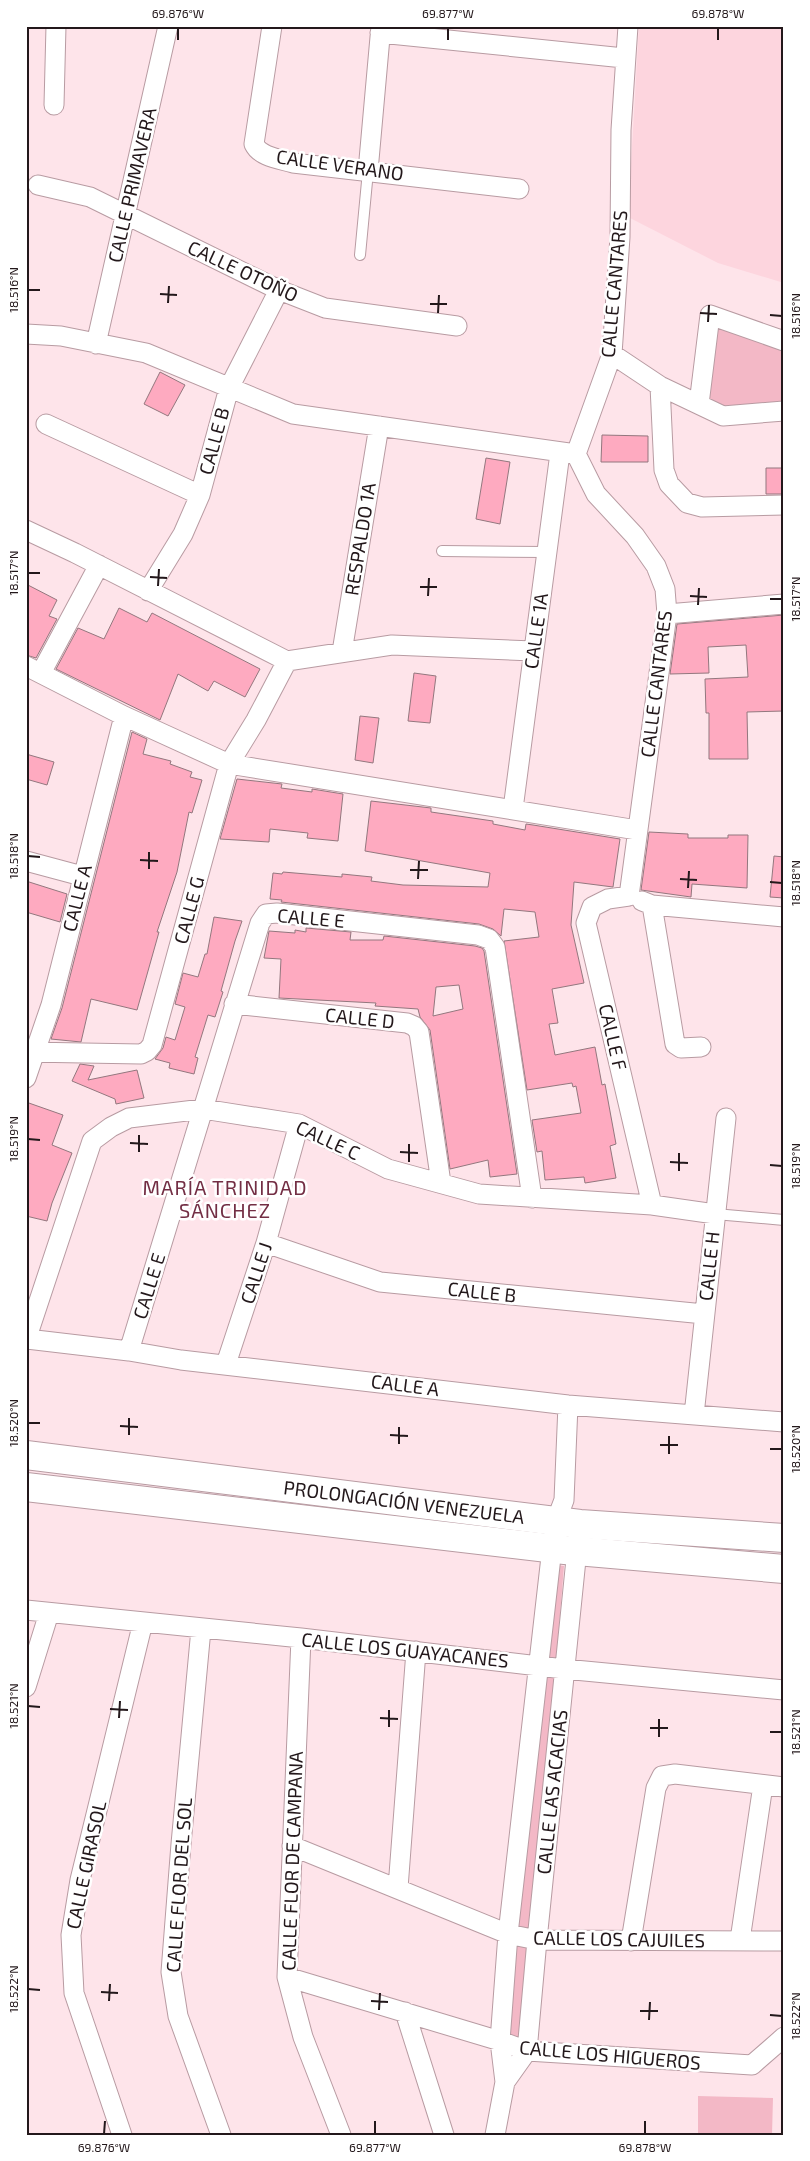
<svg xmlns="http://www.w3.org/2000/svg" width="810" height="2161" font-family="'Exo 2',sans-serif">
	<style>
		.built { fill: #fdd5de }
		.green { fill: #f3b8c6 }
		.building { fill: #feaac0; stroke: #93777e; fill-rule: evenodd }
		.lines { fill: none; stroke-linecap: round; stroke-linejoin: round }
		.lane-casing { stroke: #b89ba2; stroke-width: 12 }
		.street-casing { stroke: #b89ba2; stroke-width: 21 }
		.secondary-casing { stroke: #b89ba2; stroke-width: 30 }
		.lane { stroke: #fff; stroke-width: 10 }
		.street { stroke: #fff; stroke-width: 19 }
		.secondary { stroke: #fff; stroke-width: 28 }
		.ticks { fill: none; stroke: #23181b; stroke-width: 2 }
		.labels { text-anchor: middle; stroke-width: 5; stroke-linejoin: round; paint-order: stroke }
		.street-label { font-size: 19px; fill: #23181b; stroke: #fff }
		.neighbourhood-label { font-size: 20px; letter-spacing: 1px; fill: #732e44; stroke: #fff }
		.neatline { fill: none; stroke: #23181b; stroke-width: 2 }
		.ticks-label { font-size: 12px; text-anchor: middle; fill: #23181b }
	</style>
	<rect width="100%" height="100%" fill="#fee4ea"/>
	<path class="built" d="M639,26H784V283L718,263L628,217Z"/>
	<path class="green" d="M710,316L784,344V407L725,412L703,402Z
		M545,1563L564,1566L525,2048L502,2043Z
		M698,2096L773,2098L772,2135H698Z"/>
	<path class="building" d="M160,372L185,385L168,416L144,404Z
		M602,435L648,436V462H601Z
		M486,458L510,462L500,524L476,519Z
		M766,468H784V494H766Z
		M26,584L57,600L49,616L57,619L36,658L26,655Z
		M119,608L147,622L152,613L260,669L245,697L214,681L208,691L178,674L160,720L56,669L78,628L104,639Z
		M784,615V711L747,712L748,759H709V713H706L705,679L748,677L746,645L708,647L709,673L670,674L677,624Z
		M414,673L436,676L430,723L408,721Z
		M360,716L379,718L373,763L355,760Z
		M132,732L147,739L143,754L171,761L170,764L192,772L190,777L202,780L192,813L189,812L177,872L157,932H159L137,1010L91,999L81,1042L51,1039L62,1008Z
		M26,754L54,762L47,785L26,779Z
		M237,779L282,784L281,788L312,792V789L343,794L338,841L307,838L308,833L270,829L269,842L220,839Z
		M371,801L431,808V812L493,821V824L525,830L526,824L533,825L620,839L613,887L574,882L571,925L584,983L552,989L558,1023L549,1024L555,1055L595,1047L602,1085L605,1084L616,1144L610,1146L616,1178L585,1183L584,1177L545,1180L542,1151L537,1152L532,1120L581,1113L576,1086L573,1087L572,1083L527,1090L504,941L539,937L535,912L504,909L501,936L493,929L479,924L281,902L282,900L270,899L273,873L282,874L283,872L342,877V874L372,877L371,881L403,885L488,887L490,873L365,851Z
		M649,832L688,834V838H728V835H748L747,888L692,884L691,897L641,890Z
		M774,856L784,857V898L770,897Z
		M26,881L67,894L60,922L26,912Z
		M214,917L242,921L235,941L221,991L223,992L215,1017L208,1015L195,1057L198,1058L194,1074L169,1068L170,1063L155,1059L163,1048L166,1037L175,1040L185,1007L175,1004L183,973L198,977L205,954H207Z
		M306,928L351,932L350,940H383L384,936L475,946L482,948L484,951L517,1174L490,1177L488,1160L450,1169L430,1030L420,1017L418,1009L375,1006L376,1003L279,998L281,959L264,958L269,931L295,933V930L306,932ZM459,985L463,1009L433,1016L436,987Z
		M80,1064L94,1066L88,1080L137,1070L144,1098L116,1104L115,1099L72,1081Z
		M26,1102L63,1115L52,1145L72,1153L52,1203L47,1221L26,1216Z"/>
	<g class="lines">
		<defs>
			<path id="lane" d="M360,255L368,171
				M442,551L547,552
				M715,1214L784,1220"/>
			<path id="street" d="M272,26L254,144C260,157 280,159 293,163L519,189
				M628,26L621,130L620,237L612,354L576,454L596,494L635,536L656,566L665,589L667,614L629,896
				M380,33L624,58
				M54,105L56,26
				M368,171L381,26
				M38,185L90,197L279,290L325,308L457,326
				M26,334L61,336L146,353L293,414L576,454
				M96,344L168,26
				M612,354L660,386L723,416L784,411
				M660,386L664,470L669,484L687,503L702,507L784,505
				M699,404L710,315L784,341
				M46,424L200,495
				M26,530L75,553L287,661L392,645L533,651
				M148,591L183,534L200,495L229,388L279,290
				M667,614L784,604
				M342,652L379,426
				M26,666L124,716L229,764L637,830
				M41,673L99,565
				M513,809L560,453
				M26,861L82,876
				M629,896L608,899L592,907L586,923L652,1205
				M642,901L652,905L784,917
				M652,905L675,1044L681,1048L701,1047
				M234,1004L407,1023L414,1026L419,1032L441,1183
				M26,1052L141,1054L147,1051L152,1045L229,764L256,720L287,661
				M26,1078L51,1005L124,716
				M266,1243L380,1282L704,1314
				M27,1339L129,1351L181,1360L568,1405L784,1422
				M26,1340L92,1141L111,1127L129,1118L203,1109L299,1124L388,1169L479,1194L652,1205L715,1214
				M129,1351L260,923L266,914L277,913L478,935L489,939L495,947L532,1198
				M226,1364L266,1243L299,1124
				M694,1415L726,1118
				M26,1610L301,1638L564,1669L784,1690
				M201,1629L181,1844L171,1972L178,2016L221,2135
				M301,1638L287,1977L303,2037L341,2135
				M26,1687L49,1613
				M292,1846L508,1934L537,1940L784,1941
				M398,1888L416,1651
				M740,1940L763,1785
				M631,1941L656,1788L662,1776L675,1774L784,1787
				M287,1977L500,2041L527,2051L752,2065L784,2037
				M405,2012L444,2135
				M505,2082L527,2051L537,1940L578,1540
				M122,2135L74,1993L71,1935L80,1880L143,1622
				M495,2135L505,2082L500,2041L508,1934L552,1548L556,1521L564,1500L568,1405"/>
			<g id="secondary">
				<path id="s1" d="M26,1455L580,1524L784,1538"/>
				<path d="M26,1487L565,1550L784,1569"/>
			</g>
		</defs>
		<use href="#lane" class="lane-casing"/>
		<use href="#street" class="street-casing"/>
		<use href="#secondary" class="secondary-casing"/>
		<use href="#lane" class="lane"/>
		<use href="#street" class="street"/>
		<use href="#secondary" class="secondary"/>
	</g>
	<path class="ticks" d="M178,40V28M448,40V28M718,40V28M28,290H40M160,294L177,295M168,303L169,286M430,304H447M438,313L439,295M700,313L717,314M770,315L782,316M708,322L709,305M28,573H40M150,577L167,578M158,586L159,569M420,587H437M428,596L429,578M690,596L707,597M770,599H782M698,605L699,588M28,856L40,857M140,860L158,861M149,869V852M410,870H428M418,879L419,861M680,879L697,880M770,882L782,883M688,888L689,871M28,1139L40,1140M130,1143L148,1144M139,1152V1135M400,1152L418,1153M409,1162V1144M670,1162L688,1163M770,1165L782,1166M679,1171V1153M28,1423H40M120,1426L138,1427M129,1435V1418M390,1435L408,1436M399,1444V1427M660,1445H678M770,1449H782M669,1454V1436M28,1706L40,1707M110,1709L128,1710M119,1718L120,1701M380,1718L398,1719M389,1727V1710M650,1728H668M770,1732H782M659,1737V1719M28,1989L40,1990M101,1992L118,1993M109,2001L110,1984M371,2001L388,2002M379,2010L380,1993M640,2011H658M770,2015L782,2016M649,2020L650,2002M104,2134L105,2121M375,2134V2121M645,2134V2121"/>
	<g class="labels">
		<g class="street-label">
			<text transform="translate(340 165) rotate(8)" y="7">CALLE VERANO</text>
			<text transform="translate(132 185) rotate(-77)" y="7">CALLE PRIMAVERA</text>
			<text transform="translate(243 271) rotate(25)" y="7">CALLE OTOÑO</text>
			<text transform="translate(614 284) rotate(-85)" y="7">CALLE CANTARES</text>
			<text transform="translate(214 441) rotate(-75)" y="7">CALLE B</text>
			<text transform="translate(360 539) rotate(-81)" y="7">RESPALDO 1A</text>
			<text transform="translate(536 631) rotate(-82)" y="7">CALLE 1A</text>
			<text transform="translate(656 684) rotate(-83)" y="7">CALLE CANTARES</text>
			<text transform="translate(77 898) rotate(-76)" y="7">CALLE A</text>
			<text transform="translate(189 910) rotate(-75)" y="7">CALLE G</text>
			<text transform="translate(311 918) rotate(5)" y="7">CALLE E</text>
			<text transform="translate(360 1018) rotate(6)" y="7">CALLE D</text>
			<text transform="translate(613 1037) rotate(77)" y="7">CALLE F</text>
			<text transform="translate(328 1140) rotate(25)" y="7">CALLE C</text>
			<text transform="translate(709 1266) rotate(-84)" y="7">CALLE H</text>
			<text transform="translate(256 1273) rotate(-72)" y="7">CALLE J</text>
			<text transform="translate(149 1286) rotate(-73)" y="7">CALLE E</text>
			<text transform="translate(482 1292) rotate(6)" y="7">CALLE B</text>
			<text transform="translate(405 1385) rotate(7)" y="7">CALLE A</text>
			<text dy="7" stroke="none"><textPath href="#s1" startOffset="381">PROLONGACIÓN VENEZUELA</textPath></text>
			<text transform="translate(405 1650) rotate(6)" y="7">CALLE LOS GUAYACANES</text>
			<text transform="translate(552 1792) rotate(-84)" y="7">CALLE LAS ACACIAS</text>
			<text transform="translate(292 1861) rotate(-88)" y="7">CALLE FLOR DE CAMPANA</text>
			<text transform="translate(86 1865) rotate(-78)" y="7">CALLE GIRASOL</text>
			<text transform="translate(179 1885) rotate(-86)" y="7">CALLE FLOR DEL SOL</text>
			<text transform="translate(619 1939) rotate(1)" y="7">CALLE LOS CAJUILES</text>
			<text transform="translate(610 2055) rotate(5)" y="7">CALLE LOS HIGUEROS</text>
		</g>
		<g class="neighbourhood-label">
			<text x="225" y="1195">MARÍA TRINIDAD<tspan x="225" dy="23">SÁNCHEZ</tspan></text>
		</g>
	</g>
	<rect width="810" height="2161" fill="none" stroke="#ffffff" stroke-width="55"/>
	<rect x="28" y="28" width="754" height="2106" class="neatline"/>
	<g class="ticks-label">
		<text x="178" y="18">69.876°W</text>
		<text x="448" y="18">69.877°W</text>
		<text x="718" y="18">69.878°W</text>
		<text transform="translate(14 290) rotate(-90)" y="4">18.516°N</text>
		<text transform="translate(796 316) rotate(-90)" y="4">18.516°N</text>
		<text transform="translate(14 573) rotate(-90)" y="4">18.517°N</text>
		<text transform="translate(796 599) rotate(-90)" y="4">18.517°N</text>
		<text transform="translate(14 856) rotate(-90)" y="4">18.518°N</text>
		<text transform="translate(796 883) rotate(-90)" y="4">18.518°N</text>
		<text transform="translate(14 1139) rotate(-90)" y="4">18.519°N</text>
		<text transform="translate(796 1166) rotate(-90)" y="4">18.519°N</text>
		<text transform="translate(14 1423) rotate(-90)" y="4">18.520°N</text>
		<text transform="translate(796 1449) rotate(-90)" y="4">18.520°N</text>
		<text transform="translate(14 1706) rotate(-90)" y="4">18.521°N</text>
		<text transform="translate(796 1732) rotate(-90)" y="4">18.521°N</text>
		<text transform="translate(14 1989) rotate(-90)" y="4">18.522°N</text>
		<text transform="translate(796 2016) rotate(-90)" y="4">18.522°N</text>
		<text x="104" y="2152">69.876°W</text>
		<text x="375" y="2152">69.877°W</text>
		<text x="645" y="2152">69.878°W</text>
	</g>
</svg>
